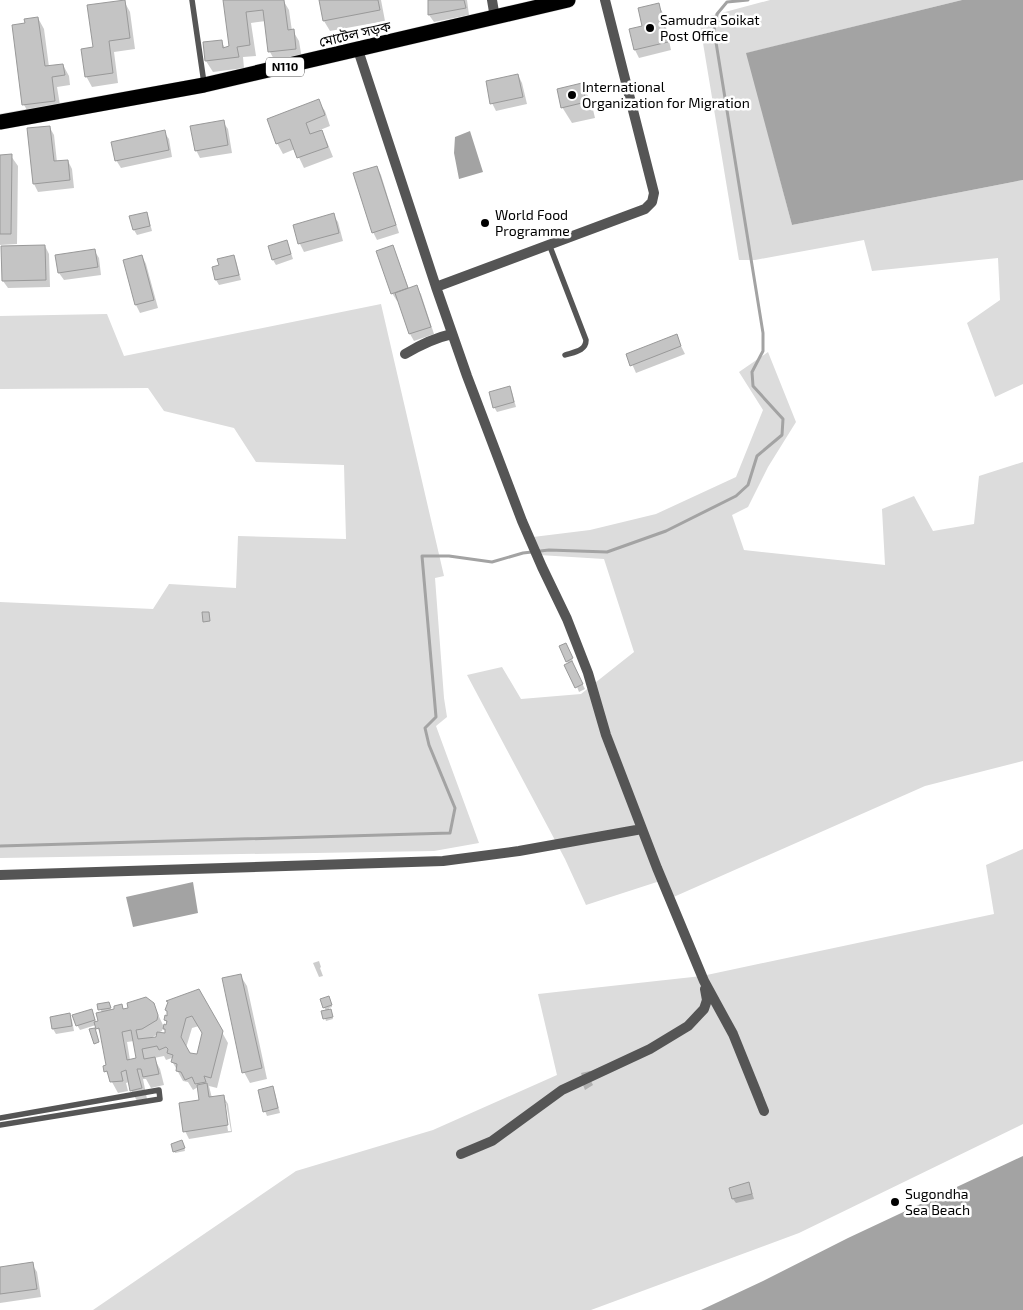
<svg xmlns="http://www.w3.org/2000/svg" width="1023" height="1310" font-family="'Exo 2','Noto Sans Bengali',sans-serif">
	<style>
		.green { fill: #dcdcdc }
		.water { fill: #a3a3a3 }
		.shadow { fill: #0003; fill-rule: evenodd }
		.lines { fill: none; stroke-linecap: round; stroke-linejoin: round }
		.stream { stroke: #a3a3a3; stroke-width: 3 }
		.building { fill: #c4c4c4; stroke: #999; fill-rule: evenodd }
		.highway-casing { stroke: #dbdbdb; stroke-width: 16 }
		.lane { stroke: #555; stroke-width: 5.5 }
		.street { stroke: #555; stroke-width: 10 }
		.highway { stroke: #000; stroke-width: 15 }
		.poi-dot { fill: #000; stroke: #fff; stroke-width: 2 }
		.labels { text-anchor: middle; stroke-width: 5; stroke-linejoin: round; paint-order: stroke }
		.shield { fill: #fff; stroke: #4c4c4c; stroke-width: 1 }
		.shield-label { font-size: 12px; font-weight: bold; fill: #000 }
		.poi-label { font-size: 14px; fill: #000; stroke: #fff; text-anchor: start }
		.street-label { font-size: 14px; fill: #000; stroke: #fff }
	</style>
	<rect width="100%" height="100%" fill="#fff"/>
	<path class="green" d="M770,0H962L747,53L792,225L1023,180V384L995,397L967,323L1000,300L998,258L872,271L864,240L755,260H739L699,19Z
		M381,304L444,576L435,578L444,698L447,717L436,726L479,843L434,851L0,858V602L153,609L169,584L236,588L238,536L346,539L344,465L256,462L234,428L164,411L148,388L0,389V316L107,314L124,356Z
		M768,352L796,422L768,467L748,507L732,515L744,550L885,565L882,509L914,496L933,531L974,524L979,476L1023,462V761L925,786L669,899L660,881L586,905L565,859L467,675L502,667L521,699L581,694L634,652L604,559L539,555L533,537L590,530L656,514L736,477L763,410L739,372Z
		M1023,849V1124L799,1233L591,1310H93L296,1171L433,1130L557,1075L538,994L702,976L994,914L986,865Z"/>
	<path class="water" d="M962,0H1023V180L792,225L746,53Z
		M470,131L483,172L459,179L454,153L455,137Z
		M193,882L198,913L133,927L126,897Z
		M1023,1156V1310H701L763,1281L848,1238Z"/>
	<path class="shadow" d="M225,0H283L289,10L292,31H293L299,41L302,59L276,63L270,52L266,21L251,23L256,56L243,57L244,68L213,72L206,61L204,44L221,42L226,49L230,47Z
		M320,0H381L385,21L330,31L324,21Z
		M430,0H467L469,15L434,22L429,15Z
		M124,1L130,12L135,49L114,52L118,83L92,87L86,76L95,48Z
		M658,5L663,13L671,50L639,58L635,50L630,30L643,27Z
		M38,18L44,29L49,67L63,65L69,76L70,85L57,87L61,111L30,115L24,105L26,24Z
		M518,75L522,83L527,104L496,111L492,103Z
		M582,85L591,101L595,118L572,123L562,107Z
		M318,101L325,111L330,126L320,130L327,142L333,157L304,168L295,149L283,154L277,143Z
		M223,122L228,129L232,153L200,158L196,150Z
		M50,128L54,135L57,162L68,161L72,169L74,188L38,192L34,184Z
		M164,132L169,139L172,157L121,168L116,160Z
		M0,156H11L18,166L17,244L0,245Z
		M377,167L381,175L399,233L377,240L373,232Z
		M147,214L149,219L152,231L137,235L134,230Z
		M333,215L338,222L343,241L304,252L300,244L294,226Z
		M286,242L289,247L293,259L276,265L273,260L269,247Z
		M45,246L49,254L50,287L8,288L3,281Z
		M392,246L396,254L409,289L416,287L421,294L434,334L414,341L410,334L398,300L397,301L392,293Z
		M94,250L99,258L101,275L64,280L59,273Z
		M142,256L146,264L158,308L140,313L136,305L125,261Z
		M233,256L236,261L241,280L219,285L216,280L213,268L220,266Z
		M676,336L685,354L636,373L628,355Z
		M509,388L512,392L516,407L497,412L494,407Z
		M566,645L573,661L571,662L585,689L579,692L567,661Z
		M319,961L321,967L320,968L323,976L319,977L313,963Z
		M240,975L247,986L267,1079L250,1083L244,1072Z
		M199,991L228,1043L217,1088L209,1086L212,1098L223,1096L228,1104L232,1132L189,1139L185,1131L200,1101L198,1087L193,1090L188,1082L183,1081L172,1061V1058L166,1060L164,1056L154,1058L160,1069L164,1085L151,1088L146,1079H143L147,1099L137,1101L131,1090L129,1082L126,1083L128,1091L118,1093L106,1071L107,1065L102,1037L96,1025L80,1030L77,1025L91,1010L97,1023L99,1022L102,1013L99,1005H110L111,1011L122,1006L124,1010L153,1004L163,1025L167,1026V1023L165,1020L168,1017V1014L166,1010ZM199,1026L203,1034L198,1055L189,1054L186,1048L192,1028ZM163,1028L166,1032V1035L158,1033L162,1031ZM158,1034L157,1038L149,1039ZM134,1041L137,1059L130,1060L127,1042ZM224,1103H226L231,1131H228Z
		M330,999L332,1007L329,1008L333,1019L326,1021L323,1012L326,1011L324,1007Z
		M69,1015L72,1020L74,1031L56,1034L53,1029L51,1018Z
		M590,1071L591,1073L582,1076L581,1073Z
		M591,1081L593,1085L585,1090L583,1085Z
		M272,1088L275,1093L280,1113L267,1116L265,1111Z
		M183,1144L185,1151L175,1153L174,1151Z
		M748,1184L751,1189L754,1199L736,1203L733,1199Z
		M32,1264L37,1272L41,1297L0,1303V1269Z"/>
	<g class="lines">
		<path class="stream" d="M0,846L450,833L455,808L429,745L425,728L436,717L422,556H449L492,562L523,553L549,550L607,552L666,531L736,496L748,485L757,456L782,435L783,419L753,386L752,372L763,351V333L714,30L717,14L727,2L748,0"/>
	</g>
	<path class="building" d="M125,0L130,38L109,41L113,73L85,77L81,49L93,47L87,5Z
		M223,0H284L288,30L294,29L296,49L268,52L263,10L246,12L250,45L237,47L239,57L205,61L203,42L222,40L223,48L229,46Z
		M319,0H378L380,10L323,21Z
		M428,0H464L466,8L428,15Z
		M659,3L668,42L634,50L629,29L642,26L638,8Z
		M38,17L45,66L63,64L65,75L52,77L55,101L22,105L12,25L25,23L24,19Z
		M518,74L523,97L490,104L486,81Z
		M582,83L586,102L561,108L557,89Z
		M319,99L325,115L306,123L310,134L322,130L328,147L297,158L290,139L276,144L267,119Z
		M224,120L228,145L195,151L190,126Z
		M50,126L54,161L68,160L70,180L33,184L27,128Z
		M165,130L169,150L115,161L111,142Z
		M12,154L11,234H0V155Z
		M377,166L396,225L372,233L353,173Z
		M147,212L150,226L133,230L129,216Z
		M334,213L339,233L298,244L293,225Z
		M287,240L291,254L272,260L268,246Z
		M45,245L46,280L2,281L1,246Z
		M393,245L408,288L391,294L376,251Z
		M95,249L98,267L58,273L55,255Z
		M142,255L154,300L135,305L123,260Z
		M234,255L239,275L215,280L212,267L219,265L217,259Z
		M417,285L431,327L409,334L395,293Z
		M677,334L681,346L630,366L626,354Z
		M510,386L514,402L493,408L489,392Z
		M202,612H209L210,621L203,622Z
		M566,643L573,658L566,662L559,646Z
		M572,661L583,684L575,688L564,665Z
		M241,974L262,1068L242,1073L222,978Z
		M199,989L223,1031L211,1078L204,1076L206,1082L195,1084L192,1077L185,1080L181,1072L176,1071L177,1064L171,1062L173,1055L167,1053L168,1049L166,1047L159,1050L157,1046L142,1049L144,1059L155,1057L159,1074L143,1077L141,1069H137L142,1088L130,1091L126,1070L121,1072L123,1081L110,1082L107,1071L104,1072L103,1066L106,1065L99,1028L96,1029L94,1022L98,1021L96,1013L114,1009V1006L122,1004L123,1009L128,1008L127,1003L146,997L154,1003L158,1015L157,1020L142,1029L136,1030L138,1039L156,1037L157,1032L165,1033V1029H163L164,1024L166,1025L167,1021L164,1020L165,1015L167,1016V1011L165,1010L168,1002L166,1001ZM192,1016L202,1033L197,1054L190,1053L181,1037L186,1018ZM131,1030L136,1058L127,1060L122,1032Z
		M329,996L332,1005L323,1008L320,999Z
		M109,1002L111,1008L98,1010L97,1004Z
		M92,1009L95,1020L76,1026L72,1015Z
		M331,1009L333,1017L323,1019L321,1011Z
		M70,1013L72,1026L52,1029L50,1017Z
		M95,1028L99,1042L94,1044L89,1029Z
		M207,1083L209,1097L224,1095L228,1125L183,1132L179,1103L199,1100L197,1085Z
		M273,1086L278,1108L263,1112L258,1090Z
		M182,1140L185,1148L173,1152L171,1144Z
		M749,1182L752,1194L732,1199L729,1188Z
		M33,1262L37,1289L0,1294V1267Z"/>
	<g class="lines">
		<defs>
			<path id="highway" d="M0,122L204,85L568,0"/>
		</defs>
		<use href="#highway" class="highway-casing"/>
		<path class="lane" d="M192,0L204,83
			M549,244L586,340C586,351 574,352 565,355
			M0,1118L159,1090L160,1099L0,1125"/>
		<path class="street" d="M492,0L495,18
			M358,50L436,287L645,209L652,202L654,193L605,0
			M436,287L467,376L522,521L542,567L567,619L588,673L606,735L657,868L704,981L733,1034L764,1111
			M405,354C420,345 434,338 452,334
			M0,875L443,861L519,851L642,829
			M461,1154L492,1141L562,1090L650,1049L688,1026L704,1009L707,1000L705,989"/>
		<use href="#highway" class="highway"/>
	</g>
	<g class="poi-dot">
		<circle cx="650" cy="28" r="5"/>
		<circle cx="572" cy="95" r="5"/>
		<circle cx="485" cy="223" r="5"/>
		<circle cx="895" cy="1202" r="5"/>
	</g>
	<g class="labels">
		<rect class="shield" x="266" y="57.5" width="38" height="19" rx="4"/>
		<g class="shield-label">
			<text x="285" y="71">N110</text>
		</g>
		<g class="poi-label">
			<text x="660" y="25">Samudra Soikat<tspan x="660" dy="16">Post Office</tspan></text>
			<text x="582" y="92">International<tspan x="582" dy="16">Organization for Migration</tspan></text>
			<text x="495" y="220">World Food<tspan x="495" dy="16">Programme</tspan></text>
			<text x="905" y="1199">Sugondha<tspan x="905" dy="16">Sea Beach</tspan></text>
		</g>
		<g class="street-label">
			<text transform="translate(355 34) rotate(-13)" y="5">মোটেল সড়ক</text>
		</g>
	</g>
</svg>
